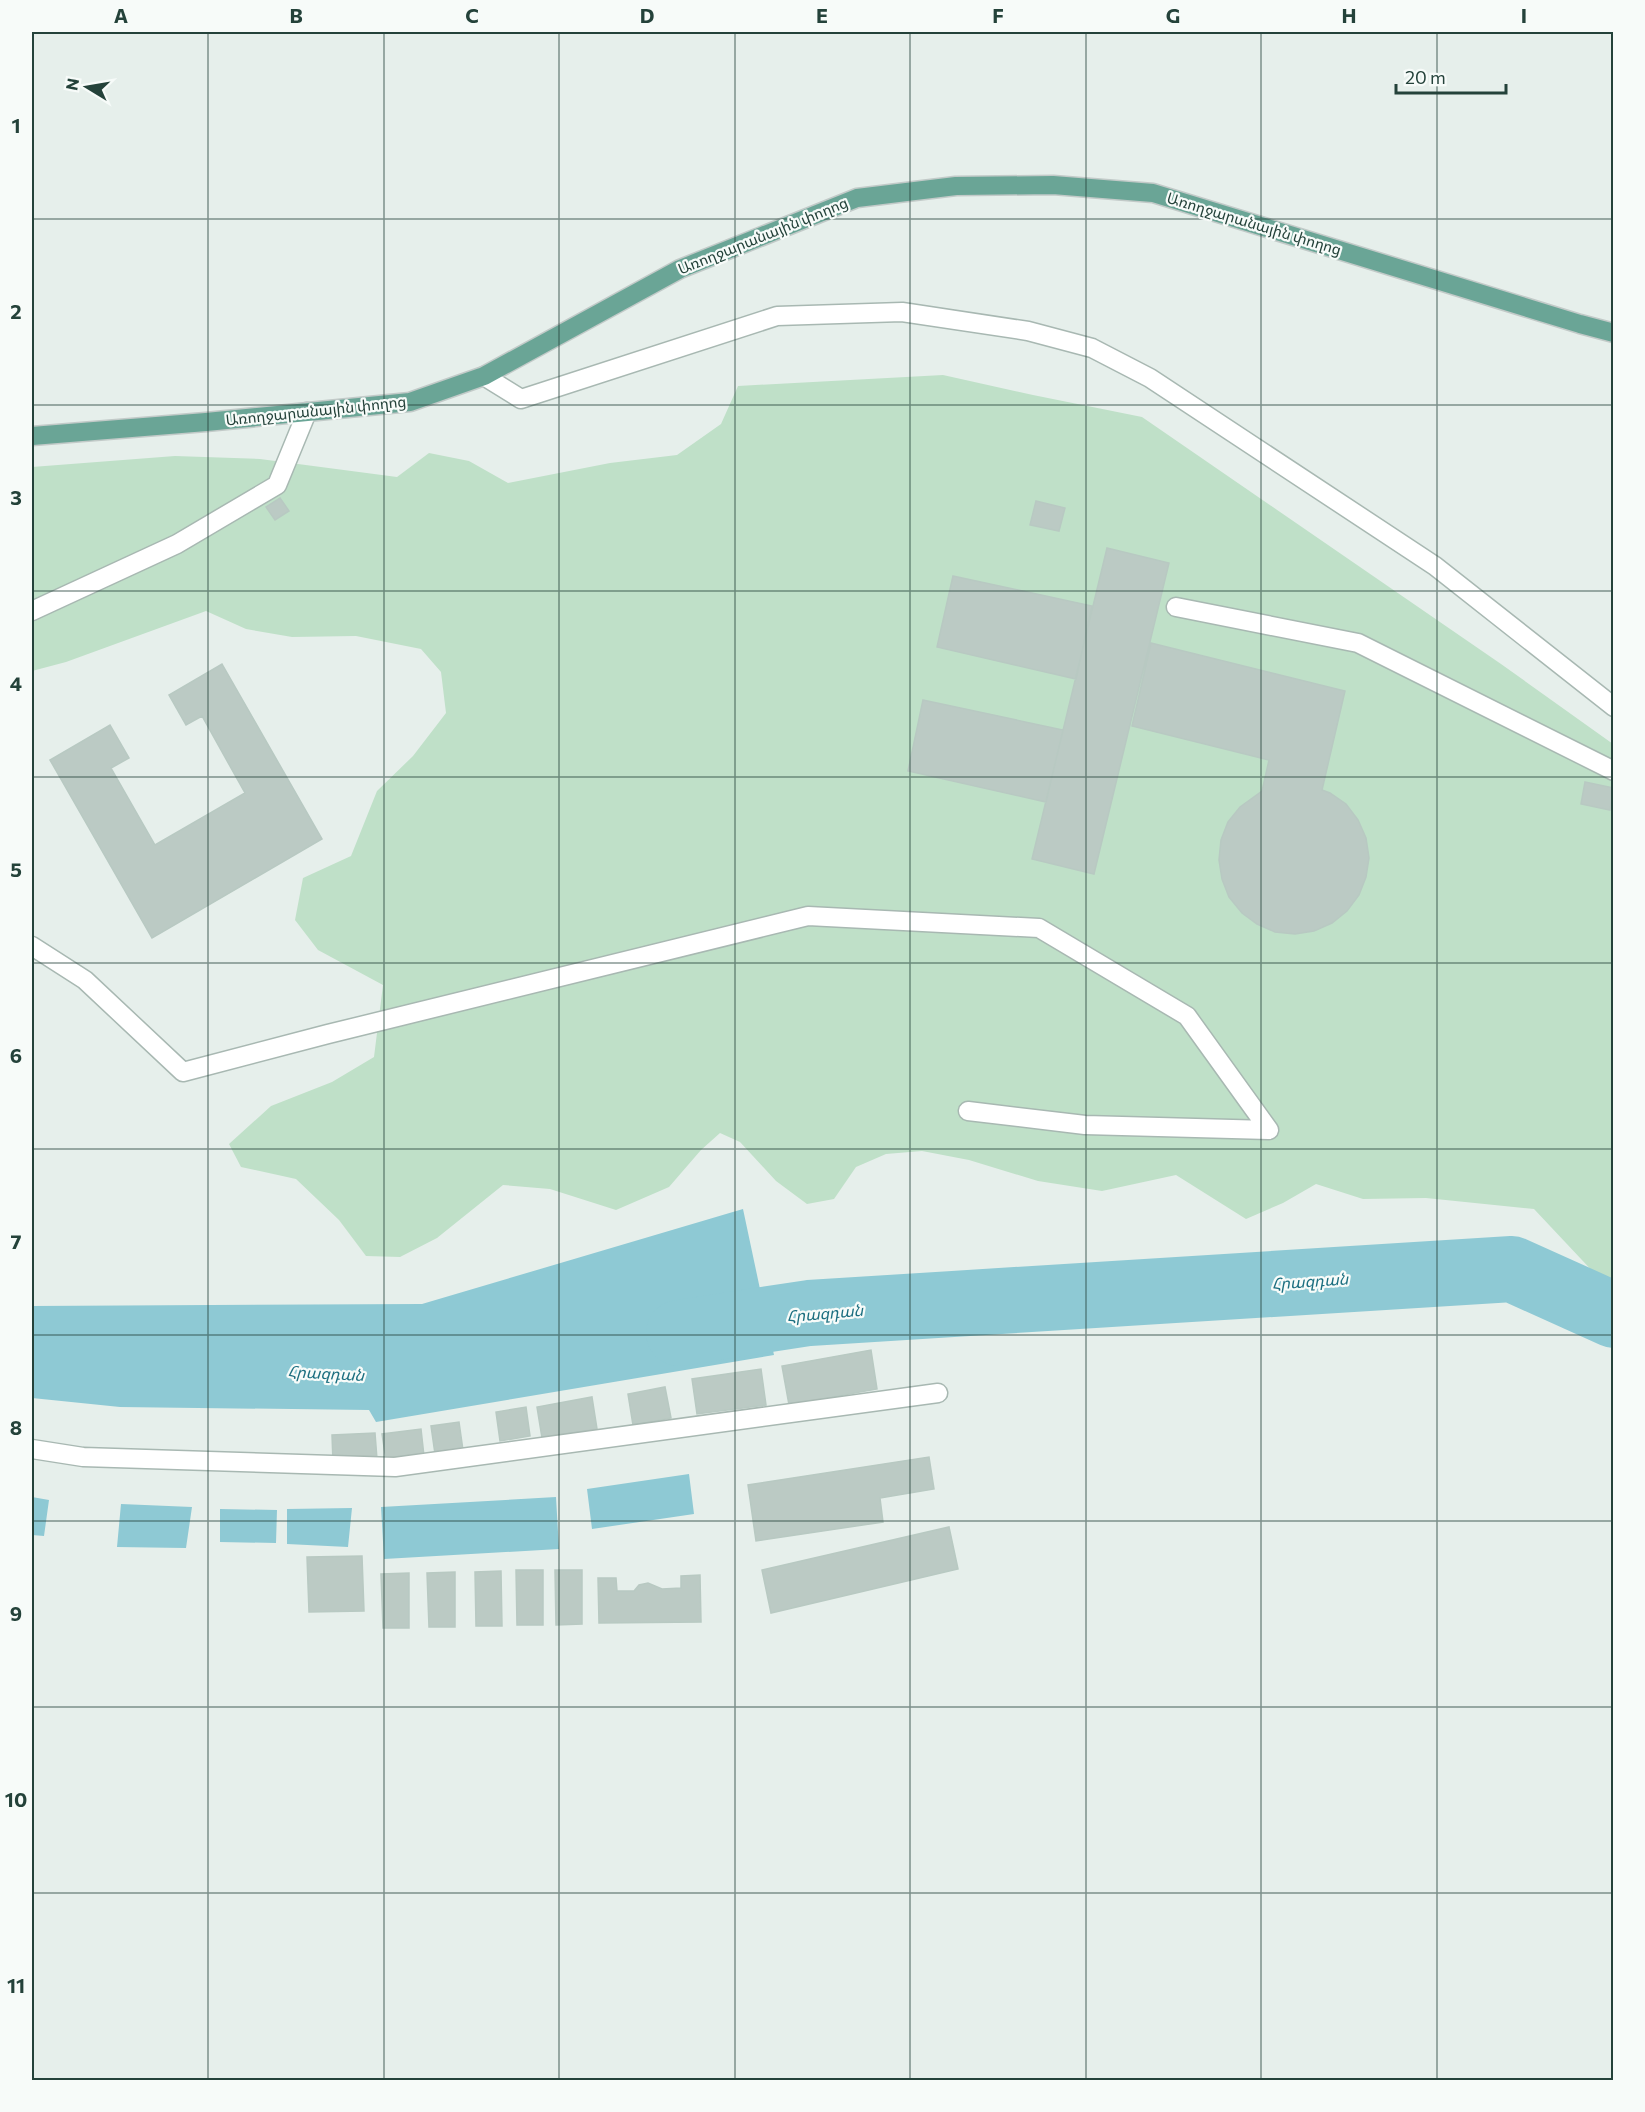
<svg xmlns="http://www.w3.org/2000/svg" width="1645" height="2112" font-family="Commissioner,'Noto Sans Armenian',sans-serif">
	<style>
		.green { fill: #bfe0c8 }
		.water { fill: #8ec9d4 }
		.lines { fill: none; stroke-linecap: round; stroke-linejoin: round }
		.river { stroke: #8ec9d4; stroke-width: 66 }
		.building { fill: #bbcac4; stroke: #b8c9c2; stroke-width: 1.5 }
		.minor-casing { stroke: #a8b8b2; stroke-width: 21 }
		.major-casing { stroke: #c2cac8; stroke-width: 21 }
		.minor { stroke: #fff; stroke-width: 18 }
		.major { stroke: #6aa596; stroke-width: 18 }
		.grid { fill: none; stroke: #24423a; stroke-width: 1.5; stroke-opacity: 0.55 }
		.labels { text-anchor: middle; stroke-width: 4.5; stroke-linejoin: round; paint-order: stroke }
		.street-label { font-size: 15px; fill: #24423a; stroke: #f7fbf9 }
		.water-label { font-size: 16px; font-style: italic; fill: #1c6f80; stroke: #f7fbf9 }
		.neatline { fill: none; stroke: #24423a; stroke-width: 2 }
		.grid-label { font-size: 20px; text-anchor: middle; font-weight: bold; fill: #24423a }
	</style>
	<rect width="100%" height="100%" fill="#e6efeb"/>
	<path class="green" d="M943,375L1033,395L1142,417L1501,664L1613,744V1293L1534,1209L1426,1198L1363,1199L1316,1184L1283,1203L1246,1219L1176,1175L1102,1191L1038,1181L969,1160L922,1151L886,1154L856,1167L834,1199L807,1204L776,1181L740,1142L720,1133L701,1150L669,1187L616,1210L550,1189L503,1185L437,1238L400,1257L366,1256L339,1220L296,1179L241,1167L229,1144L271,1106L332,1082L374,1057L383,985L318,950L295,920L303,878L351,856L377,791L413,756L446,713L441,672L421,649L356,636L292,637L246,629L206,611L66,662L32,671V467L175,456L260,459L397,477L429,453L469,461L508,483L610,463L677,455L721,424L738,386Z"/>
	<path class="water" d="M743,1209L774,1355L376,1422L369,1410L120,1407L32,1398V1306L422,1304Z
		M689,1474L694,1514L592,1529L587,1489Z
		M32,1497L49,1500L44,1536L32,1535Z
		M556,1497L559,1549L384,1559L381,1507Z
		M121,1504L192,1507L186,1548L117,1547Z
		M352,1508L348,1547L287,1544V1509Z
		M220,1509L277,1510L276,1543L220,1542Z"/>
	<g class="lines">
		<path class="river" d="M679,1333L809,1313L1512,1269L1614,1315"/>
	</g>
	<path class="building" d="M280,498L289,511L275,520L266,507Z
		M1036,501L1065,508L1059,531L1030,525Z
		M1107,548L1169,563L1094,874L1032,859Z
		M953,576L1092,606L1076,679L937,647Z
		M1151,643L1345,691L1322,790L1330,793L1346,804L1358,820L1366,838L1369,858L1366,877L1359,895L1347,911L1332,923L1314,931L1295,934L1275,932L1257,924L1242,913L1229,897L1222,879L1219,860L1221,840L1228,822L1240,807L1262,791L1269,760L1132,726Z
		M222,664L322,839L152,938L50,760L110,725L129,758L111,768L155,845L245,793L202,716L186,725L169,695Z
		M923,700L1063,730L1046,802L908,771Z
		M1585,782L1614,788L1610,810L1581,804Z
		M871,1350L877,1389L789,1405L782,1366Z
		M761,1369L766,1405L697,1414L692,1379Z
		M665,1387L671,1418L633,1425L628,1394Z
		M592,1397L597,1429L542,1438L537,1407Z
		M526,1407L530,1436L500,1441L496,1412Z
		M459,1422L463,1450L435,1454L431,1426Z
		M421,1429L424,1456L386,1460L382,1434Z
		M375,1433L377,1459L333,1462L332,1435Z
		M929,1457L934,1489L880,1498L883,1522L756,1541L748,1485Z
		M949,1527L958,1569L771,1613L762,1570Z
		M362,1556L364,1611L309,1612L307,1557Z
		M516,1570H543V1625H517Z
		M555,1570H582V1624L556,1625Z
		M501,1571L502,1626H476L475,1572Z
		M455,1572V1627H429L427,1573Z
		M409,1573V1628H383L381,1574Z
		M700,1575L701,1622L599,1623L598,1578H616L617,1591H634L639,1585L648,1583L662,1589L681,1588V1576Z"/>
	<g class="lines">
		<defs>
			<path id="minor" d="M484,376L521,399L777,316L902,312L1028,331L1092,348L1150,378L1435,566L1614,707
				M1176,607L1358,643L1614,771
				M32,611L177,544L277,485L307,412
				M32,946L85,980L183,1072L328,1034L808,916L1039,928L1187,1016L1269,1130L1085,1125L968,1111
				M32,1449L83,1457L395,1467L938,1393"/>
			<path id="major" d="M32,436L206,422L410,402L484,376L680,269L857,198L956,186L1053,185L1153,193L1580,324L1614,333"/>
		</defs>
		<use href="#minor" class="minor-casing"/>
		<use href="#major" class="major-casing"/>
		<use href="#minor" class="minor"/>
		<use href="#major" class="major"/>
	</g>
	<path class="grid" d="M208,32V2080M384,32V2080M559,32V2080M735,32V2080M910,32V2080M1086,32V2080M1261,32V2080M1437,32V2080M32,219H1614M32,405H1614M32,591H1614M32,777H1614M32,963H1614M32,1149H1614M32,1335H1614M32,1521H1614M32,1707H1614M32,1893H1614"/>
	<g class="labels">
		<g class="street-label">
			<text transform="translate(1254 224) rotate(17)" y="5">Առողջարանային փողոց</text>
			<text transform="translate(763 236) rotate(-22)" y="5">Առողջարանային փողոց</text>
			<text transform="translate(316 411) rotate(-6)" y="5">Առողջարանային փողոց</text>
		</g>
		<g class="water-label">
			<text transform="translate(1310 1281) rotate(-4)" y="6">Հրազդան</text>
			<text transform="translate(825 1313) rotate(-5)" y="6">Հրազդան</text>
			<text transform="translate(326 1373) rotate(3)" y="6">Հրազդան</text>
		</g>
	</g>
	<rect width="1645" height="2112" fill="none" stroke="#f7fbf9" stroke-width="66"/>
	<g transform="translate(87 87) rotate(281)" stroke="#f7fbf9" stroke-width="4.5" paint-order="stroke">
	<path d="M0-4.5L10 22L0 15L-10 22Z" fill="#24423a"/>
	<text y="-9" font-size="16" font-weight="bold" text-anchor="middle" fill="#24423a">N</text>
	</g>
	<path d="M1396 84v9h110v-9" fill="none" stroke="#24423a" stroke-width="3"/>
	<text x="1405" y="84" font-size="18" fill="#24423a" stroke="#f7fbf9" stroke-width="4.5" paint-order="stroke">20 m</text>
	<rect x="33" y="33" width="1579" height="2046" class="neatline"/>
	<g class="grid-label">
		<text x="121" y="23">A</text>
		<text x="296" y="23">B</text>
		<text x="472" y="23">C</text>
		<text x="647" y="23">D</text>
		<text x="822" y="23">E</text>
		<text x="998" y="23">F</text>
		<text x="1173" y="23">G</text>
		<text x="1349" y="23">H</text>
		<text x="1524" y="23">I</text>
		<text x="16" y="133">1</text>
		<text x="16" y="319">2</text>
		<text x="16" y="505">3</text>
		<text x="16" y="691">4</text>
		<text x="16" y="877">5</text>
		<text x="16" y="1063">6</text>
		<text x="16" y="1249">7</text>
		<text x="16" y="1435">8</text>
		<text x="16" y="1621">9</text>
		<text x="16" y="1807">10</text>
		<text x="16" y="1993">11</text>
	</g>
</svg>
